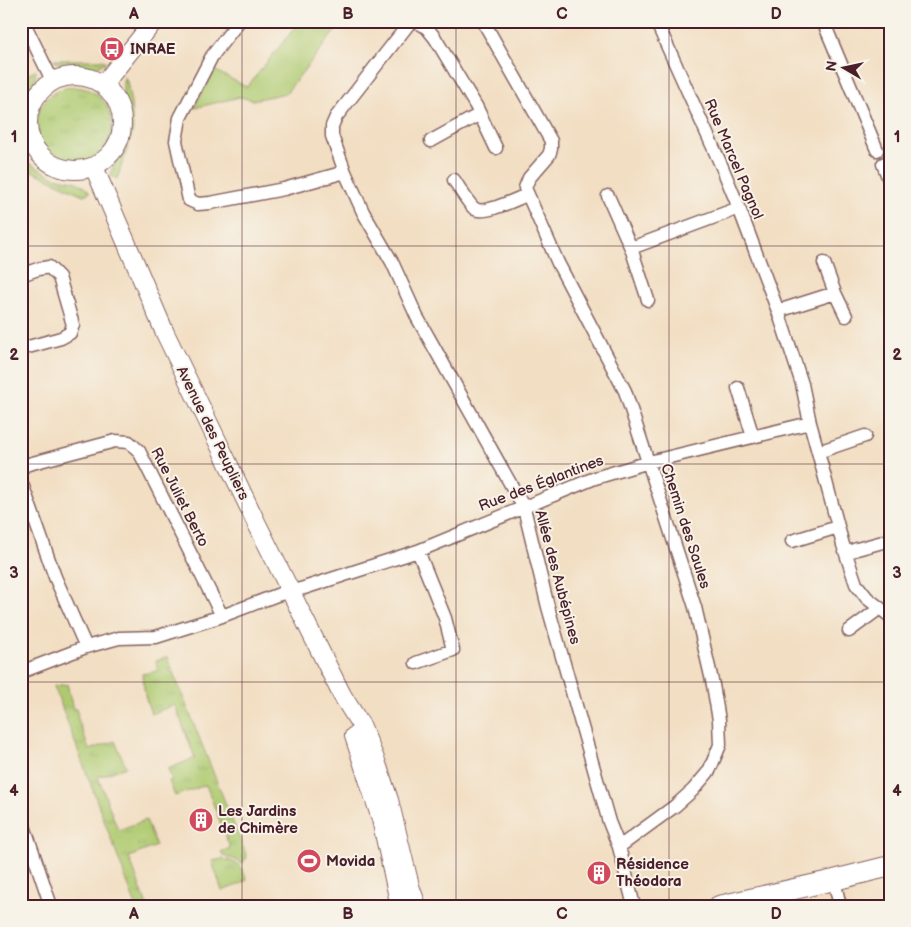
<svg xmlns="http://www.w3.org/2000/svg" width="911" height="927" font-family="'Balsamiq Sans',sans-serif">
	<style>
		.grass { fill: url(#grass-tufts); stroke: #7c744e }
		.garden { fill: #aeca70; stroke: #7c744e }
		.lines { fill: none; stroke-linecap: round; stroke-linejoin: round }
		.street-casing { stroke: #856260; stroke-width: 15 }
		.secondary-casing { stroke: #856260; stroke-width: 20 }
		.primary-casing { stroke: #856260; stroke-width: 22 }
		.street { stroke: #fff; stroke-width: 12 }
		.secondary { stroke: #fff; stroke-width: 18 }
		.primary { stroke: #fff; stroke-width: 20 }
		.grid { fill: none; stroke: #4a1f2b; stroke-width: 1; stroke-opacity: 0.55 }
		.labels { text-anchor: middle; stroke-width: 4; stroke-linejoin: round; paint-order: stroke }
		.poi-label { font-size: 15px; font-weight: bold; fill: #4a1f2b; stroke: #f7f3e8; text-anchor: start }
		.street-label { font-size: 15px; fill: #4a1f2b; stroke: #f7f3e8 }
		.neatline { fill: none; stroke: #4a1f2b; stroke-width: 2 }
		.grid-label { font-size: 16px; text-anchor: middle; font-weight: bold; fill: #4a1f2b }
	</style>
	<defs>
		<pattern id="grass-tufts" width="24" height="20" patternUnits="userSpaceOnUse" patternTransform="scale(1.25)"><rect width="24" height="20" fill="#aeca70"/><path d="M3 7l-1-3M5 7V3M7 7l1-3M15 17l-1-3M17 17v-4M19 17l1-3" fill="none" stroke="#97ad61"/></pattern>
	</defs>
	<rect width="100%" height="100%" fill="#f7f3e8"/>
	<filter id="ink" filterUnits="userSpaceOnUse"><feTurbulence type="fractalNoise" baseFrequency=".02" numOctaves="2"/><feDisplacementMap in="SourceGraphic" scale="10" xChannelSelector="R" yChannelSelector="G"/><feConvolveMatrix kernelMatrix="1 2 1 2 8 2 1 2 1" color-interpolation-filters="sRGB"/></filter>
	<filter id="wash" filterUnits="userSpaceOnUse"><feTurbulence type="fractalNoise" baseFrequency=".0096" numOctaves="4" result="noise"/><feDisplacementMap in="SourceGraphic" scale="20" xChannelSelector="R" yChannelSelector="G"/><feGaussianBlur stdDeviation="1.12" result="paint"/><feColorMatrix in="noise" values="0 0 0 0 0 0 0 0 0 0 0 0 0 0 0 0 0 1.4 0 .05"/><feComposite in="paint" operator="in"/></filter>
	<g filter="url(#wash)">
		<rect width="100%" height="100%" fill="#f2dec2"/>
		<path class="grass" d="M103,60L106,62C90,72 68,73 53,60Z
			M36,70L35,80L21,106V95L29,74Z
			M124,77L127,81L131,104L133,129L131,138L117,179L111,176C111,172 112,168 114,164C115,160 119,158 121,155C126,148 131,137 130,128C130,111 119,94 124,77Z
			M36 125a38 38 0 1 1 76 0a38 38 0 1 1-76 0Z
			M21,162L31,164L54,177L75,181L85,187L90,192L84,195L81,194L21,166Z
			M167,657L247,857L242,864L234,859L223,856L221,852L230,848L206,785L175,796L169,781L172,780L168,769L195,758L175,705L151,714L145,695L142,674L158,671L156,661Z
			M67,684L73,709H76L78,715L77,716L89,750L115,741L126,767L98,777L118,830L146,820L156,846L129,857L147,906H136L54,686Z
			M223,859C236,861 243,867 247,880L240,884L222,891L212,861Z"/>
		<path class="garden" d="M300,21H343L286,93L253,100L240,97L194,108L214,70L247,87Z"/>
	</g>
	<g filter="url(#ink)">
		<g class="lines">
			<defs>
				<path id="street" d="M23,21L53,82
					M239,21L212,56L180,118L176,141L189,200L198,204L210,203L284,189L345,172
					M411,21L336,117L332,126V136L345,172L363,212L392,262L417,317L524,508L548,607L609,822L619,847L634,906
					M416,21L427,28L435,38L476,106L496,148
					M483,21L551,141V149L549,155L529,178L525,188L558,263L625,391L695,607L713,685L719,720L720,745L709,771L693,790L675,806L619,847
					M656,21L722,167L739,208L778,311L802,384L810,423L818,452L843,545L856,584L867,598L890,616
					M823,21L877,150
					M431,141L480,114
					M21,148L32,143
					M890,161L883,164L890,182
					M454,180C459,187 469,205 475,209C485,215 516,199 527,195
					M608,196L631,248L648,300
					M631,248L739,208
					M824,263L835,293
					M21,275L38,269L49,267L59,277L73,325L70,333L61,338L21,349
					M778,311L835,293L846,316
					M738,388L753,437
					M818,452L865,436
					M21,470L25,465L115,441L129,442L139,451L222,616
					M21,481L55,577L86,647
					M792,541L838,527
					M846,553L857,549L890,540
					M849,631L880,608
					M416,663L453,650L445,618L418,551
					M21,672L86,647L119,638L156,637L222,616L277,595L304,588L418,551L595,478L649,462L810,423
					M21,817L51,906
					M834,880L840,906"/>
				<path id="secondary" d="M28 123a47 47 0 1 1 94 0a47 47 0 1 1-94 0Z
					M103,85L154,21
					M94,167L165,333L214,434L257,524L342,695L362,727L377,764L389,800L410,886L417,906
					M354,736L381,819L400,906"/>
				<path id="primary" d="M719,906L834,880L890,866"/>
			</defs>
			<use href="#street" class="street-casing"/>
			<use href="#secondary" class="secondary-casing"/>
			<use href="#primary" class="primary-casing"/>
			<use href="#street" class="street"/>
			<use href="#secondary" class="secondary"/>
			<use href="#primary" class="primary"/>
		</g>
	</g>
	<path class="grid" d="M242,21V906M456,21V906M669,21V906M21,246H890M21,464H890M21,682H890"/>
	<defs>
		<symbol id="bus-disc" viewBox="-11 -11 22 22"><circle r="9.5" fill="#d1495b" stroke="#f7f3e8"/><path d="M-5-6H5V4H4V6H2V4H-2V6H-4V4H-5ZM-3.5-4V0h7V-4ZM-3.5 1.2v1.5H-2V1.2ZM2 1.2v1.5H3.5V1.2Z" fill="#fff"/></symbol>
		<symbol id="building-disc" viewBox="-11 -11 22 22"><circle r="9.5" fill="#d1495b" stroke="#f7f3e8"/><path d="M-4-6H4V6H1V3H-1V6H-4ZM-2.5-4.3h1.7v1.8h-1.7ZM.8-4.3h1.7v1.8H.8ZM-2.5-1h1.7V.8h-1.7ZM.8-1h1.7V.8H.8Z" fill="#fff"/></symbol>
		<symbol id="stadium-disc" viewBox="-11 -11 22 22"><circle r="9.5" fill="#d1495b" stroke="#f7f3e8"/><path d="M0-5a6.5 5 0 1 0 0 10a6.5 5 0 1 0 0-10ZM-3.5-1.8h7v3.6h-7Z" fill="#fff"/></symbol>
	</defs>
	<g fill-rule="evenodd">
		<use href="#bus-disc" x="98" y="35" width="28" height="28"/>
		<use href="#building-disc" x="187" y="806" width="28" height="28"/>
		<use href="#stadium-disc" x="295" y="847" width="28" height="28"/>
		<use href="#building-disc" x="585" y="859" width="28" height="28"/>
	</g>
	<g class="labels">
		<g class="poi-label">
			<text x="130" y="54">INRAE</text>
			<text x="218" y="816">Les Jardins<tspan x="218" dy="17">de Chimère</tspan></text>
			<text x="326" y="866">Movida</text>
			<text x="616" y="869">Résidence<tspan x="616" dy="17">Théodora</tspan></text>
		</g>
		<g class="street-label">
			<text transform="translate(734 159) rotate(67)" y="5">Rue Marcel Pagnol</text>
			<text transform="translate(213 433) rotate(64)" y="5">Avenue des Peupliers</text>
			<text transform="translate(541 483) rotate(-21)" y="5">Rue des Églantines</text>
			<text transform="translate(180 497) rotate(63)" y="5">Rue Juliet Berto</text>
			<text transform="translate(686 526) rotate(72)" y="5">Chemin des Saules</text>
			<text transform="translate(558 577) rotate(75)" y="5">Allée des Aubépines</text>
		</g>
	</g>
	<rect width="911" height="927" fill="none" stroke="#f7f3e8" stroke-width="55"/>
	<g transform="translate(844 68) rotate(279)" stroke="#f7f3e8" stroke-width="4" paint-order="stroke">
	<path d="M0-4L9 19L0 12L-9 19Z" fill="#4a1f2b"/>
	<text y="-8" font-size="14" font-weight="bold" text-anchor="middle" fill="#4a1f2b">N</text>
	</g>
	<rect x="28" y="28" width="856" height="872" class="neatline"/>
	<g class="grid-label">
		<text x="134" y="19">A</text>
		<text x="348" y="19">B</text>
		<text x="562" y="19">C</text>
		<text x="776" y="19">D</text>
		<text x="14" y="142">1</text>
		<text x="897" y="142">1</text>
		<text x="14" y="360">2</text>
		<text x="897" y="360">2</text>
		<text x="14" y="578">3</text>
		<text x="897" y="578">3</text>
		<text x="14" y="796">4</text>
		<text x="897" y="796">4</text>
		<text x="134" y="919">A</text>
		<text x="348" y="919">B</text>
		<text x="562" y="919">C</text>
		<text x="776" y="919">D</text>
	</g>
</svg>
